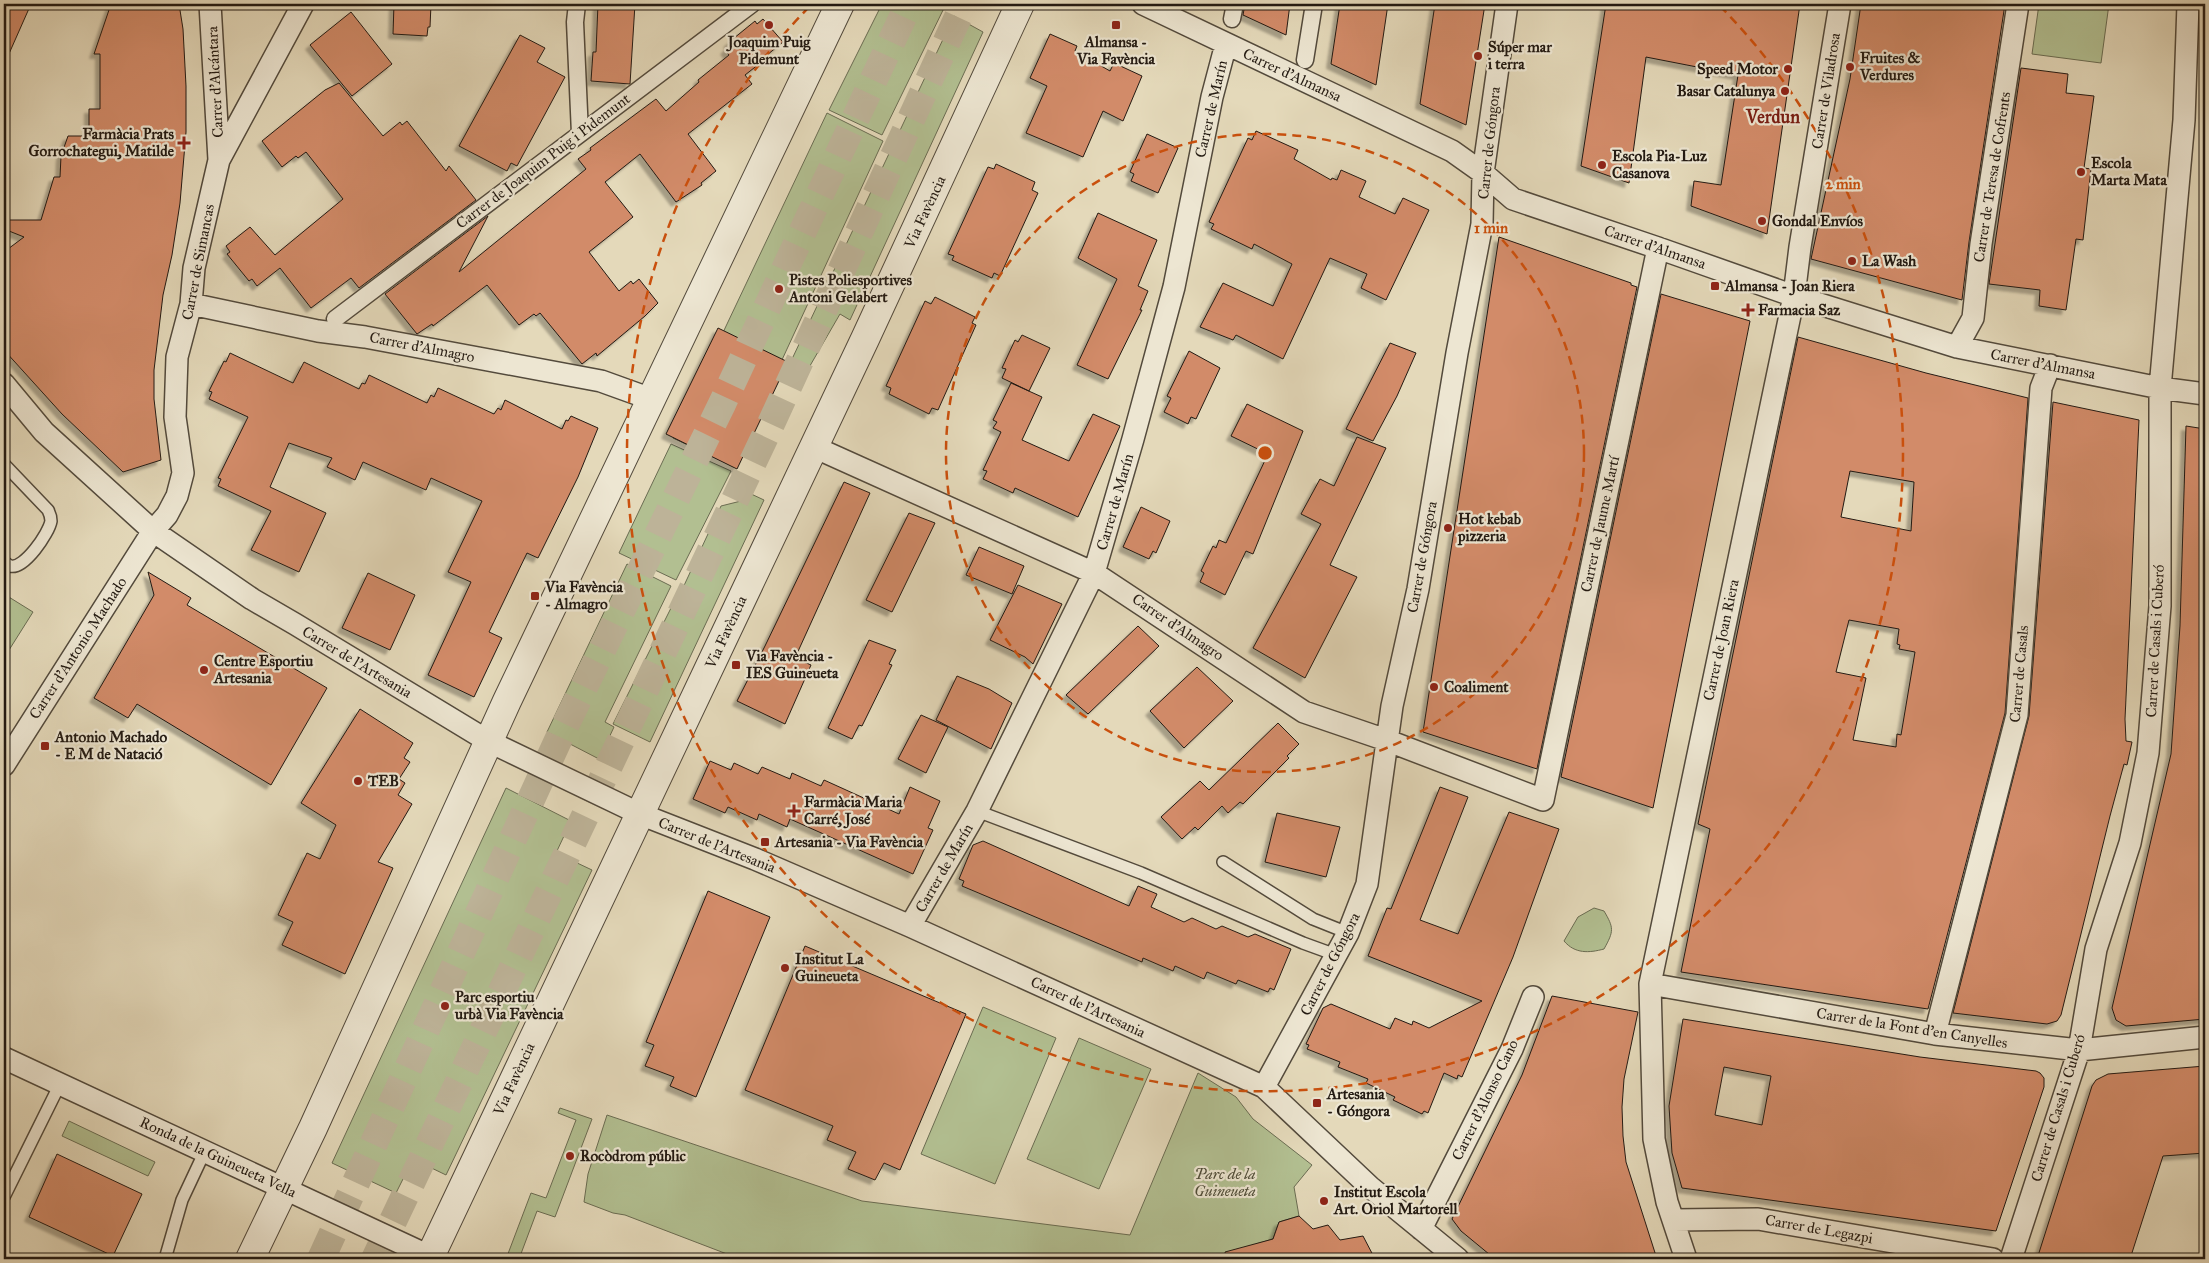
<svg xmlns="http://www.w3.org/2000/svg" width="2209" height="1263" font-family="'IM FELL Great Primer',serif">
	<style>
		.green { fill: #b2bf91; stroke: #6a6c52 }
		.building { fill: #d28b69; stroke: #231a12; fill-rule: evenodd; filter: url(#shadow) }
		.lines { fill: none; stroke-linecap: round; stroke-linejoin: round }
		.trunk-tunnel { stroke: #bdb398; stroke-width: 28; stroke-dasharray: 28 14; stroke-linecap: butt }
		.service-casing { stroke: #534a3c; stroke-width: 14 }
		.pedestrian-casing { stroke: #534a3c; stroke-width: 19 }
		.minor-casing { stroke: #534a3c; stroke-width: 24 }
		.tertiary-casing { stroke: #534a3c; stroke-width: 30 }
		.service { stroke: #ede6d2; stroke-width: 11 }
		.pedestrian { stroke: #ede6d2; stroke-width: 16 }
		.minor { stroke: #ede6d2; stroke-width: 21 }
		.tertiary { stroke: #ede6d2; stroke-width: 28 }
		.ring { fill: none; stroke: #ca500d; stroke-width: 2.5; stroke-dasharray: 9 6 }
		.poi-dot { fill: #8f2418; stroke: #ede6d2; stroke-width: 2 }
		.labels { text-anchor: middle; stroke-width: 4.5; stroke-linejoin: round; paint-order: stroke }
		.poi-label { font-size: 15px; font-weight: bold; fill: #231a12; stroke: #ede6d2; text-anchor: start }
		.street-label { font-size: 15px; fill: #231a12; stroke: #ede6d2 }
		.park-label { font-size: 15px; font-style: italic; fill: #4e4c38; stroke: #ede6d2 }
		.quarter-label { font-size: 18px; font-weight: bold; fill: #7a1f14; stroke: #ede6d2 }
		.centre { fill: #ca500d; stroke: #ede6d2; stroke-width: 2.5 }
		.ring-label { font-size: 15px; text-anchor: middle; font-weight: bold; fill: #ca500d; stroke: #ede6d2; stroke-width: 4.5; stroke-linejoin: round; paint-order: stroke }
	</style>
	<defs>
		<filter id="shadow"><feDropShadow dx="-4.5" dy="4.5" stdDeviation="1" flood-color="#0004"/></filter>
	</defs>
	<rect width="100%" height="100%" fill="#e4d9ba"/>
	<filter id="stains"><feTurbulence type="fractalNoise" baseFrequency=".004" numOctaves="4"/><feColorMatrix values="0 0 0 0 .2 0 0 0 0 .09 0 0 0 0 .02 0 0 0 .5 -.17"/></filter>
	<radialGradient id="worn" r=".72"><stop offset=".6" stop-color="#630" stop-opacity="0"/><stop offset="1" stop-color="#630" stop-opacity=".3"/></radialGradient>
	<path class="green" d="M882,4H946L882,135L829,110Z
		M2039,4H2109L2101,63L2032,54Z
		M954,16L983,32L850,320L840,314L800,383L784,376Z
		M827,113L883,141L733,466L673,438Z
		M671,444L731,471L676,580L619,553Z
		M749,493L764,500L650,742L613,724L679,592H681L721,506L745,500Z
		M627,564L671,586L605,722L614,727L599,759L547,732Z
		M4,594L33,612L4,658Z
		M506,788L571,821L556,853L592,870L446,1175L413,1159L396,1193L332,1163Z
		M1594,908L1604,911C1614,928 1614,931 1604,949C1589,953 1575,954 1564,941L1578,917Z
		M983,1007L1056,1038L995,1184L921,1154Z
		M1079,1038L1151,1069L1099,1189L1027,1159Z
		M1198,1073L1236,1097L1253,1119L1312,1165L1294,1187L1299,1216L1279,1222L1273,1239L1256,1244L1250,1259H740L625,1215L613,1213L584,1202L588,1174L607,1115L862,1201L1130,1235Z
		M560,1108L592,1119L555,1217L537,1211L519,1259H506L531,1193L546,1198L576,1120L558,1113Z
		M69,1121L155,1162L148,1176L62,1136Z"/>
	<path class="building" d="M4,4H31L4,65Z
		M111,4H179L183,29L186,86V132L180,203L172,255L163,295L154,370V399L161,460L123,472L62,414L4,350V252L24,237L4,229V220H41L54,177H60L61,156L68,136H89V109H100V54H94Z
		M394,4H431L430,27H428L427,36L393,34Z
		M598,4H635L630,84L591,81L593,52H596Z
		M1245,4H1290L1286,35L1243,15Z
		M1340,4H1388L1376,85L1331,64Z
		M1435,4H1485L1466,125L1420,104Z
		M1606,4H1800L1767,234L1691,206L1694,181L1721,185L1738,75L1646,57L1629,183L1581,166Z
		M1861,4H2005L1969,242L1962,300L1811,259L1850,79Z
		M351,12L392,64L352,96L310,45Z
		M763,19L783,42L767,55L768,57L745,75L752,84L688,134L716,171L701,183L702,185L676,202L640,154L605,182L633,217L589,252L619,291L631,281L633,284L639,279L658,303L645,316L597,356L596,353L582,364L540,313L536,316L534,314L519,325L487,285L433,326L432,324L417,334L385,294L488,216L459,272L586,169L578,159L591,150L590,148L656,99L666,111L699,82L698,80L729,55L725,50L730,45L728,43L755,21L757,24Z
		M1050,34L1077,46L1075,51L1110,71L1114,63L1142,76L1123,121L1103,111L1083,157L1026,133L1047,86L1030,78Z
		M520,35L545,48L537,62L565,77L517,166L511,163L507,171L459,146Z
		M2021,68L2068,74L2066,93L2094,96L2084,168L2091,169L2083,240L2076,239L2066,310L2039,306L2040,290L1989,284Z
		M339,83L383,136L400,122L402,125L407,121L446,171L449,166L476,200L359,288L351,278L311,308L280,268L257,286L252,279L249,281L227,254L230,252L226,246L250,227L275,255L343,199L306,152L298,158L296,156L282,167L262,141L325,90Z
		M1256,131L1298,150L1294,159L1331,180L1332,178L1337,180L1341,170L1366,181L1359,197L1395,214L1403,198L1429,210L1386,300L1361,288L1367,274L1330,258L1283,359L1236,335L1233,340L1200,327L1223,283L1273,306L1292,264L1254,244L1252,249L1211,229L1214,224L1209,222L1248,138L1252,140Z
		M1147,134L1178,148L1158,193L1131,181L1134,174L1130,172Z
		M996,164L1035,182L1032,190L1038,193L1000,276L994,273L992,278L952,260L954,256L948,254L988,167L994,169Z
		M1098,213L1157,240L1138,286L1148,291L1140,310H1142L1108,379L1077,365L1117,279L1078,258Z
		M1499,237L1631,283V285L1637,287L1537,769L1423,732Z
		M1661,294L1750,321L1653,808L1561,777Z
		M935,297L975,317L972,323L976,325L938,410L932,408L929,414L889,394L891,388L886,386L925,301L931,304Z
		M718,328L788,362L737,469L666,434Z
		M1022,335L1050,348L1029,391L1002,378L1006,369L1002,368L1015,340L1018,342Z
		M1798,337L1926,373L2028,398L2005,713L1928,1009L1681,972L1710,829L1698,824ZM1850,471L1914,482L1911,531L1841,517ZM1849,620L1899,629L1897,644L1900,645L1899,649L1915,652L1901,735L1897,734L1896,747L1853,740L1866,678L1836,672Z
		M1390,343L1416,353L1397,396L1373,441L1346,429Z
		M1189,351L1220,368L1196,419L1191,417L1188,424L1164,412L1171,398L1167,396Z
		M230,353L293,383L304,362L359,389L362,383L365,384L369,375L427,403L431,395L434,397L438,388L494,414L498,408L501,410L505,400L562,429L566,420L568,421L571,416L598,428L578,477L538,558L527,553L489,632L502,638L474,697L428,675L471,582L448,572L482,501L431,478L426,490L363,462L355,480L327,467L332,458L289,443L270,487L326,513L299,572L251,550L271,511L218,486L221,479L218,478L248,417L209,399L212,392L209,391L224,361L226,362Z
		M1011,383L1042,397L1022,440L1069,461L1093,414L1120,426L1078,517L1015,488L1013,493L983,479L987,471L983,470L1001,432L993,428L997,422L993,420Z
		M2053,402L2139,420L2125,719L2126,741L2132,742L2127,765L2124,764L2110,816L2061,1015L2057,1021L2047,1024L1953,1013L2029,716Z
		M1247,404L1303,431L1253,554L1246,551L1225,595L1200,582L1204,573L1201,571L1213,546L1216,548L1219,540L1226,543L1268,454L1231,436Z
		M2186,426L2205,429V1019L2126,1026L2116,1020L2112,1008L2171,754L2180,626Z
		M1357,437L1386,448L1330,565L1357,577L1305,678L1253,648L1321,524L1301,514L1320,479L1334,486Z
		M844,482L870,493L795,658L811,665L785,724L737,701L765,646Z
		M1141,507L1170,521L1156,553L1153,551L1149,559L1123,547Z
		M909,513L935,523L892,612L866,600Z
		M979,547L1024,566L1012,594L966,575Z
		M148,572L191,598L187,605L327,688L271,785L137,704L128,718L94,698L154,595Z
		M368,573L415,595L390,650L342,628Z
		M1018,585L1062,604L1033,664L1025,657L990,640Z
		M1138,626L1159,646L1088,714L1066,695Z
		M869,640L896,650L889,664L892,665L862,726L859,725L852,739L828,728Z
		M1197,667L1233,701L1184,748L1150,711Z
		M957,676L989,689L1012,703L991,749L936,720Z
		M360,709L413,743L404,758L410,762L399,779L405,783L398,795L412,804L378,862L393,868L345,974L282,945L293,922L278,915L307,853L320,859L336,825L301,803Z
		M921,715L948,727L926,773L898,759Z
		M1278,723L1299,744L1287,756L1289,758L1243,804L1240,802L1228,813L1222,806L1198,830L1195,827L1182,839L1161,817L1200,781L1209,790Z
		M710,761L731,770L734,763L758,774L762,767L790,779L792,773L821,786L824,780L899,814L910,787L940,801L928,828L933,830L913,874L790,819L787,827L759,814L757,820L728,807L725,813L693,799Z
		M1440,787L1468,797L1420,920L1458,934L1509,812L1559,829L1513,957L1462,1077L1458,1075L1457,1079L1444,1073L1428,1113L1424,1111L1422,1114L1393,1100L1395,1097L1366,1083L1368,1079L1338,1067L1340,1062L1307,1049L1309,1045L1306,1044L1323,1008L1331,1004L1390,1029L1395,1018L1412,1025L1413,1021L1429,1028L1482,1001L1368,956L1387,908L1391,909Z
		M1277,813L1340,827L1326,877L1265,862Z
		M983,841L1129,906L1138,886L1157,894L1151,907L1184,922L1192,918L1216,929L1222,926L1248,937L1255,934L1291,949L1274,990L1270,988L1268,992L1238,980L1236,984L1207,972L1204,979L1175,966L1173,971L1143,958L1142,962L962,886L964,881L959,879L973,845Z
		M708,891L770,917L696,1097L670,1086L674,1077L645,1066L654,1045L646,1042Z
		M805,946L966,1014L900,1170L884,1163L875,1180L848,1169L856,1152L827,1140L833,1126L745,1090Z
		M1552,996L1638,1012L1624,1079L1622,1107L1623,1136L1626,1162L1657,1259H1495L1461,1231L1452,1219L1522,1075Z
		M1683,1019L1920,1057L2036,1071L2040,1073L2044,1078V1087L1996,1231L1682,1188L1672,1153L1669,1106ZM1724,1067L1771,1076L1762,1125L1715,1115Z
		M2205,1066V1153L2163,1156L2130,1259H2037L2092,1086L2096,1080L2108,1074Z
		M57,1154L142,1194L113,1256L29,1217Z
		M1299,1216L1313,1229L1328,1225L1340,1240L1363,1236L1375,1259H1226L1225,1252L1273,1239L1279,1222Z"/>
	<g class="lines">
		<path class="trunk-tunnel" d="M321,1259L560,736L722,404L909,4
			M375,1259L769,428L964,4"/>
		<defs>
			<path id="service" d="M4,464L48,510C50,514 51,517 51,521C49,533 24,570 10,566C8,565 6,563 4,562
				M977,811L1141,873L1303,943L1336,955
				M1223,862L1313,919L1348,933
				M4,1197L60,1084
				M165,1259L182,1200L205,1151"/>
			<path id="pedestrian" d="M577,4L575,22L580,134
				M1232,19L1235,4
				M1305,60L1314,4
				M335,319L752,4"/>
			<path id="minor" d="M210,4L219,160
				M1143,4L1452,151L1483,173L1513,199L1658,248L1794,296L1957,347L2160,388L2205,394
				M191,304L318,331L365,337L601,381L651,399
				M1957,347L1973,318L1981,244L2018,4
				M4,384L44,432L153,531L252,599L295,624L488,741L640,814L755,859L910,926L1264,1087L1370,1187L1458,1259
				M814,447L1094,573L1304,712L1386,740L1543,800L1658,248
				M4,765L153,531L167,515L177,496L183,473L175,417L177,357L191,304L194,268L219,160L303,4
				M910,926L977,811L1094,573L1133,439L1174,287L1212,97L1226,44
				M1650,984L1935,1034L2079,1050L2205,1037
				M1935,1034L2017,715L2041,388L2050,365
				M4,1058L431,1257
				M1264,1087L1348,933L1367,884L1392,706L1418,589L1457,353L1482,224L1483,173L1507,4
				M1674,1220L1758,1219L1993,1259
				M1421,1229L1512,1049L1533,997
				M1686,1259L1667,1202L1654,1139L1650,984L1794,296L1800,247L1840,4
				M2011,1259L2079,1050L2096,949L2130,843L2148,753L2160,606V388L2184,120L2188,4"/>
			<path id="tertiary" d="M250,1259L313,1128L507,701L840,4
				M429,1259L865,339L1020,4"/>
		</defs>
		<use href="#service" class="service-casing"/>
		<use href="#pedestrian" class="pedestrian-casing"/>
		<use href="#minor" class="minor-casing"/>
		<use href="#tertiary" class="tertiary-casing"/>
		<use href="#service" class="service"/>
		<use href="#pedestrian" class="pedestrian"/>
		<use href="#minor" class="minor"/>
		<use href="#tertiary" class="tertiary"/>
	</g>
	<g class="ring">
		<circle cx="1265" cy="453" r="319"/>
		<path d="M1720 6A638 638 0 1 1 810 6"/>
	</g>
	<g class="poi-dot">
		<circle cx="769" cy="25" r="5"/>
		<rect x="1111" y="20" width="10" height="10" rx="2.5"/>
		<circle cx="1478" cy="56" r="5"/>
		<circle cx="1850" cy="67" r="5"/>
		<circle cx="1788" cy="69" r="5"/>
		<circle cx="1785" cy="91" r="5"/>
		<path d="M181.5 135.5h5v5h5v5h-5v5h-5v-5h-5v-5h5z"/>
		<circle cx="1602" cy="165" r="5"/>
		<circle cx="2081" cy="172" r="5"/>
		<circle cx="1762" cy="221" r="5"/>
		<circle cx="1852" cy="261" r="5"/>
		<rect x="1710" y="281" width="10" height="10" rx="2.5"/>
		<circle cx="779" cy="289" r="5"/>
		<path d="M1745.5 302.5h5v5h5v5h-5v5h-5v-5h-5v-5h5z"/>
		<circle cx="1448" cy="528" r="5"/>
		<rect x="530" y="591" width="10" height="10" rx="2.5"/>
		<rect x="731" y="660" width="10" height="10" rx="2.5"/>
		<circle cx="204" cy="670" r="5"/>
		<circle cx="1434" cy="687" r="5"/>
		<rect x="40" y="741" width="10" height="10" rx="2.5"/>
		<circle cx="358" cy="781" r="5"/>
		<path d="M791.5 803.5h5v5h5v5h-5v5h-5v-5h-5v-5h5z"/>
		<rect x="760" y="837" width="10" height="10" rx="2.5"/>
		<circle cx="785" cy="968" r="5"/>
		<circle cx="445" cy="1006" r="5"/>
		<rect x="1312" y="1098" width="10" height="10" rx="2.5"/>
		<circle cx="570" cy="1156" r="5"/>
		<circle cx="1324" cy="1201" r="5"/>
	</g>
	<g class="labels">
		<g class="poi-label">
			<text x="769" y="47" text-anchor="middle">Joaquim Puig<tspan x="769" dy="17">Pidemunt</tspan></text>
			<text x="1116" y="47" text-anchor="middle">Almansa -<tspan x="1116" dy="17">Via Favència</tspan></text>
			<text x="1488" y="52">Súper mar<tspan x="1488" dy="17">i terra</tspan></text>
			<text x="1860" y="63">Fruites &amp;<tspan x="1860" dy="17">Verdures</tspan></text>
			<text x="1778" y="74" text-anchor="end">Speed Motor</text>
			<text x="1775" y="96" text-anchor="end">Basar Catalunya</text>
			<text x="174" y="139" text-anchor="end">Farmàcia Prats<tspan x="174" dy="17">Gorrochategui, Matilde</tspan></text>
			<text x="1612" y="161">Escola Pia-Luz<tspan x="1612" dy="17">Casanova</tspan></text>
			<text x="2091" y="168">Escola<tspan x="2091" dy="17">Marta Mata</tspan></text>
			<text x="1772" y="226">Gondal Envíos</text>
			<text x="1862" y="266">La Wash</text>
			<text x="789" y="285">Pistes Poliesportives<tspan x="789" dy="17">Antoni Gelabert</tspan></text>
			<text x="1725" y="291">Almansa - Joan Riera</text>
			<text x="1758" y="315">Farmacia Saz</text>
			<text x="1458" y="524">Hot kebab<tspan x="1458" dy="17">pizzeria</tspan></text>
			<text x="545" y="592">Via Favència<tspan x="545" dy="17">- Almagro</tspan></text>
			<text x="746" y="661">Via Favència -<tspan x="746" dy="17">IES Guineueta</tspan></text>
			<text x="214" y="666">Centre Esportiu<tspan x="214" dy="17">Artesania</tspan></text>
			<text x="1444" y="692">Coaliment</text>
			<text x="55" y="742">Antonio Machado<tspan x="55" dy="17">- E M de Natació</tspan></text>
			<text x="368" y="786">TEB</text>
			<text x="804" y="807">Farmàcia Maria<tspan x="804" dy="17">Carré, José</tspan></text>
			<text x="775" y="847">Artesania - Via Favència</text>
			<text x="795" y="964">Institut La<tspan x="795" dy="17">Guineueta</tspan></text>
			<text x="455" y="1002">Parc esportiu<tspan x="455" dy="17">urbà Via Favència</tspan></text>
			<text x="1327" y="1099">Artesania<tspan x="1327" dy="17">- Góngora</tspan></text>
			<text x="580" y="1161">Rocòdrom públic</text>
			<text x="1334" y="1197">Institut Escola<tspan x="1334" dy="17">Art. Oriol Martorell</tspan></text>
		</g>
		<g class="street-label">
			<text transform="translate(1292 75) rotate(25)" y="5">Carrer d'Almansa</text>
			<text transform="translate(215 82) rotate(-93)" y="5">Carrer d'Alcántara</text>
			<text transform="translate(1826 91) rotate(-81)" y="5">Carrer de Viladrosa</text>
			<text transform="translate(1211 109) rotate(-77)" y="5">Carrer de Marín</text>
			<text transform="translate(1489 143) rotate(-84)" y="5">Carrer de Góngora</text>
			<text transform="translate(543 161) rotate(-37)" y="5">Carrer de Joaquim Puig i Pidemunt</text>
			<text transform="translate(1992 177) rotate(-81)" y="5">Carrer de Teresa de Cofrents</text>
			<text transform="translate(925 212) rotate(-65)" y="5">Via Favència</text>
			<text transform="translate(1655 247) rotate(19)" y="5">Carrer d'Almansa</text>
			<text transform="translate(198 262) rotate(-79)" y="5">Carrer de Simancas</text>
			<text transform="translate(422 347) rotate(11)" y="5">Carrer d'Almagro</text>
			<text transform="translate(2043 364) rotate(11)" y="5">Carrer d'Almansa</text>
			<text transform="translate(1115 502) rotate(-74)" y="5">Carrer de Marín</text>
			<text transform="translate(1600 524) rotate(-78)" y="5">Carrer de Jaume Martí</text>
			<text transform="translate(1422 557) rotate(-80)" y="5">Carrer de Góngora</text>
			<text transform="translate(1178 627) rotate(34)" y="5">Carrer d'Almagro</text>
			<text transform="translate(726 632) rotate(-65)" y="5">Via Favència</text>
			<text transform="translate(1721 640) rotate(-78)" y="5">Carrer de Joan Riera</text>
			<text transform="translate(2155 641) rotate(-87)" y="5">Carrer de Casals i Cuberó</text>
			<text transform="translate(78 648) rotate(-57)" y="5">Carrer d'Antonio Machado</text>
			<text transform="translate(357 662) rotate(31)" y="5">Carrer de l'Artesania</text>
			<text transform="translate(2019 674) rotate(-85)" y="5">Carrer de Casals</text>
			<text transform="translate(717 845) rotate(22)" y="5">Carrer de l'Artesania</text>
			<text transform="translate(944 868) rotate(-60)" y="5">Carrer de Marín</text>
			<text transform="translate(1330 964) rotate(-63)" y="5">Carrer de Góngora</text>
			<text transform="translate(1088 1007) rotate(25)" y="5">Carrer de l'Artesania</text>
			<text transform="translate(1912 1028) rotate(9)" y="5">Carrer de la Font d'en Canyelles</text>
			<text transform="translate(514 1079) rotate(-65)" y="5">Via Favència</text>
			<text transform="translate(1485 1100) rotate(-64)" y="5">Carrer d'Alonso Cano</text>
			<text transform="translate(2058 1108) rotate(-73)" y="5">Carrer de Casals i Cuberó</text>
			<text transform="translate(218 1157) rotate(25)" y="5">Ronda de la Guineueta Vella</text>
			<text transform="translate(1819 1229) rotate(10)" y="5">Carrer de Legazpi</text>
		</g>
		<g class="park-label">
			<text x="1225" y="1179">Parc de la<tspan x="1225" dy="17">Guineueta</tspan></text>
		</g>
		<g class="quarter-label">
			<text x="1773" y="123">Verdun</text>
		</g>
	</g>
	<circle cx="1265" cy="453" r="8" class="centre"/>
	<g class="ring-label">
		<text x="1843" y="189">2 min</text>
		<text x="1491" y="233">1 min</text>
	</g>
	<rect width="2209" height="1263" fill="none" stroke="#e4d9ba" stroke-width="20"/>
	<rect x="5" y="5" width="2199" height="1253" fill="none" stroke="#231a12" stroke-width="2.5"/>
	<rect x="10" y="10" width="2189" height="1243" fill="none" stroke="#231a12"/>
	<rect width="100%" height="100%" filter="url(#stains)"/>
	<rect width="100%" height="100%" fill="url(#worn)"/>
</svg>
